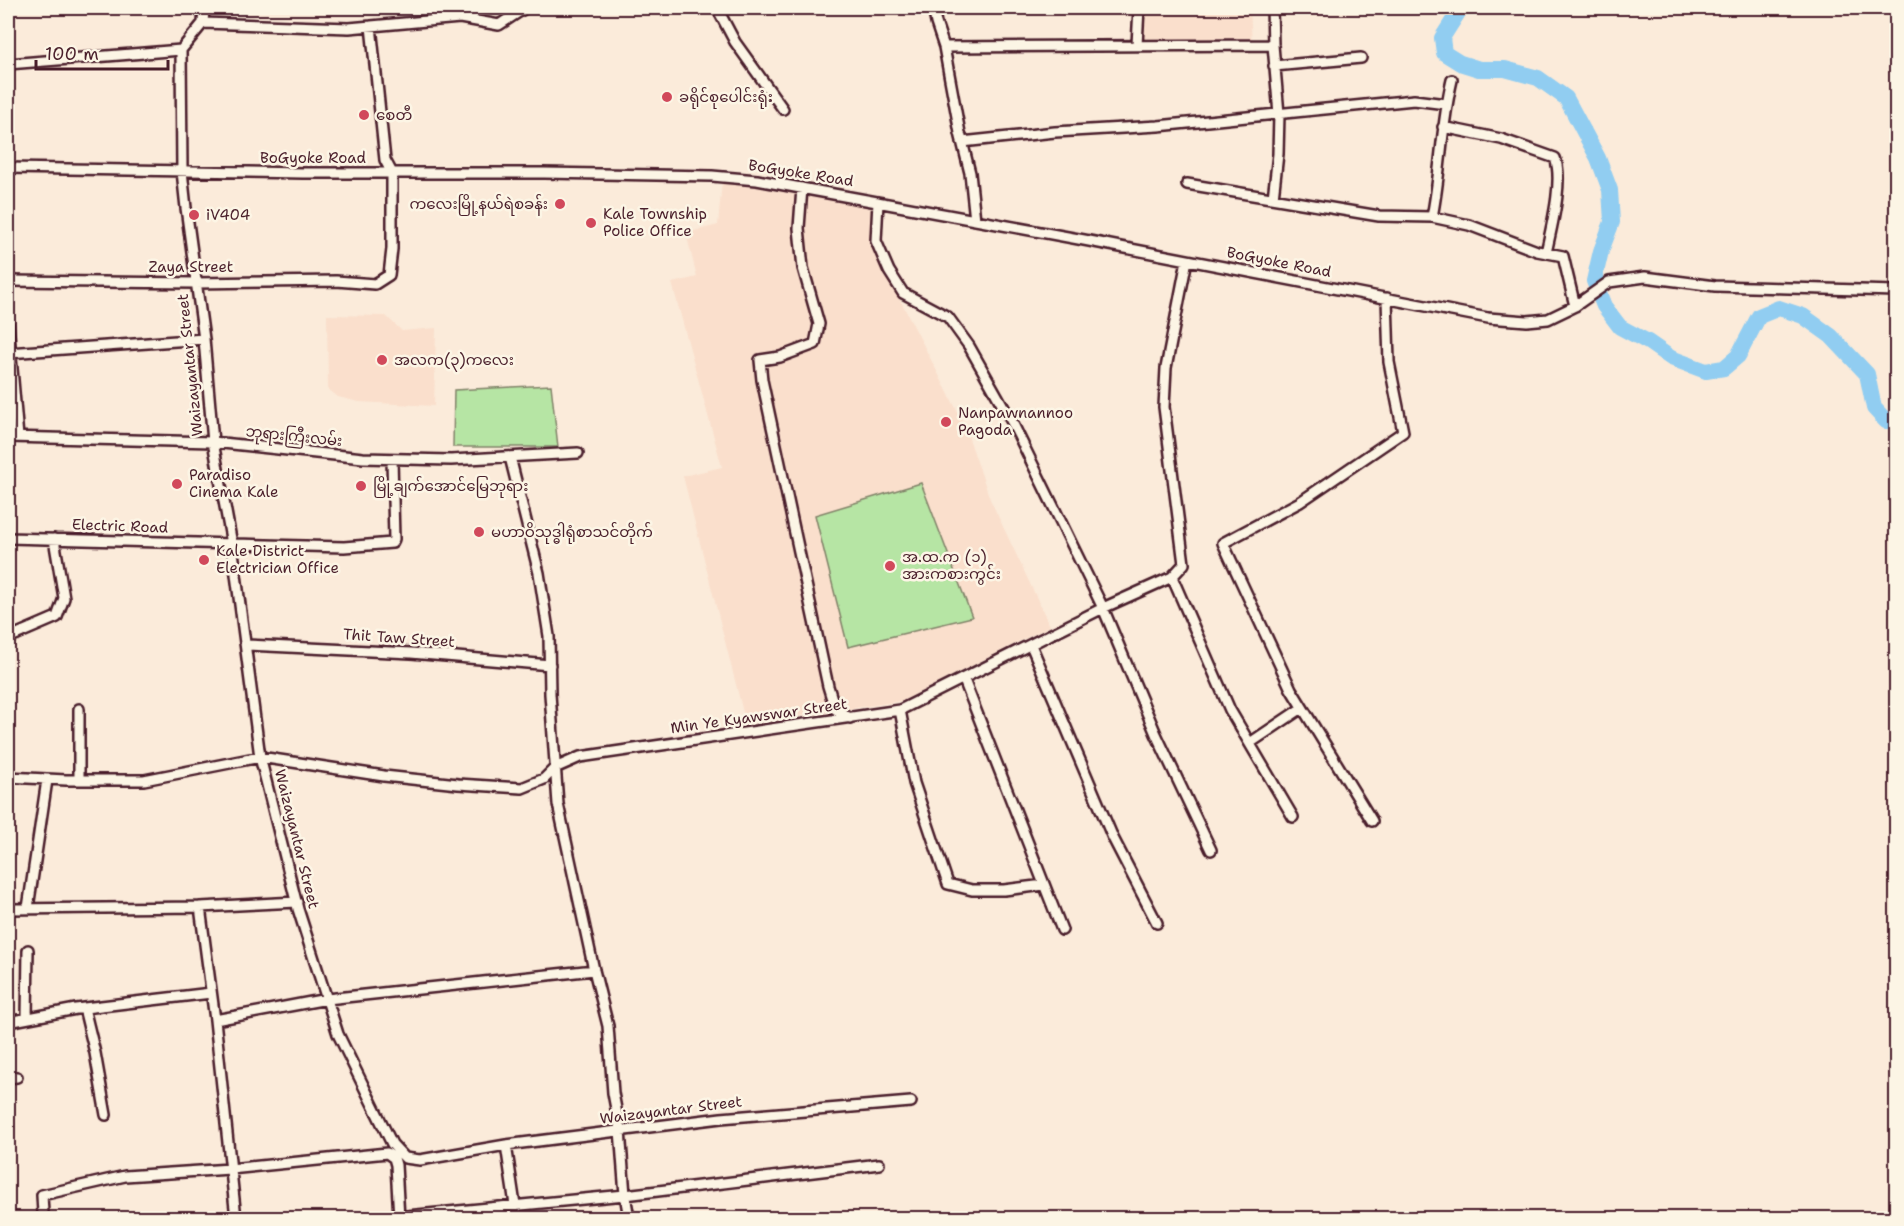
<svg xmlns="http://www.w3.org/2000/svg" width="1904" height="1226" font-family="'Shantell Sans','Noto Sans Myanmar',sans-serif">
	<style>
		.built { fill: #fadfcc }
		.green { fill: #b6e5a4; stroke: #808268; stroke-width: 1.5 }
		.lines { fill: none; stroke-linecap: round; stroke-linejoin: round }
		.river { stroke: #91cdf1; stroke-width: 16 }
		.street-casing { stroke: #4a1f2b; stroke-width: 14 }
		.street { stroke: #fcf5e5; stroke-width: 9 }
		.poi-dot { fill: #d1495b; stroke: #fcf5e5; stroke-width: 2 }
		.labels { text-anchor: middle; stroke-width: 5; stroke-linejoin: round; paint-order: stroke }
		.poi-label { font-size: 15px; fill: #4a1f2b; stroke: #fcf5e5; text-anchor: start }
		.street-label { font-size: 15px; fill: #4a1f2b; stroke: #fcf5e5 }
	</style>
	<rect width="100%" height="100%" fill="#fbebda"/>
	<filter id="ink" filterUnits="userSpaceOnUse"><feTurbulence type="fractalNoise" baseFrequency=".0167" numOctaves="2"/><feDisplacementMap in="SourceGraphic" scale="12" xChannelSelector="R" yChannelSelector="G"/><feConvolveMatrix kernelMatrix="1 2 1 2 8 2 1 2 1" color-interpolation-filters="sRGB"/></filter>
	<g filter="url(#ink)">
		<path class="built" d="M1142,8H1250L1252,43L1142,39Z
			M722,181L872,207L870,241L964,424L990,499L1050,626L902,701L746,724L683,476L722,467L672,283L697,277L686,233L718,225Z
			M327,315L386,316L402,331L436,328L434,406L359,402L338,397L328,389Z"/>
		<path class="green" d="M551,385L558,447H453L454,390Z
			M921,483L972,617L848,647L815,515Z"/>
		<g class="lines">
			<path class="river" d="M1461,8L1442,38L1444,53L1460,63L1479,69H1505L1538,78L1566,98L1598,158L1610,190L1612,222L1601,251L1594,281L1604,306L1620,327L1648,342L1671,358L1706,371L1724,368L1738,356L1759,316L1779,308L1803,316L1831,336L1867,374L1874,408L1886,421L1896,420"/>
			<defs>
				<path id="street" d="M204,8L203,23L181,50L182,171L186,208L204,339L213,442L232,544L260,757L298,909L338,1034L392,1144L405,1158L420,1160L506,1145L721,1118L911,1102
					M717,8L735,42L783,109
					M933,8L936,23L944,47L960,133L970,173L975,220
					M1272,8L1273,45L1279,114L1278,154L1273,198
					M203,23L349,28L460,18L499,25L525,8
					M1137,45L1139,8
					M944,47L1273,45
					M8,64L181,50
					M1274,66L1361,58
					M1443,127L1501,139L1555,158C1564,180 1551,229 1546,253
					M962,142L1055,132L1158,126L1414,100L1446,104
					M8,168L303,173H544L712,176L757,180L1084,240L1488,318L1527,321L1548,319L1575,306L1609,282L1645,277L1715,286L1896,291
					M1187,184L1379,216L1432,217L1469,225L1537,251L1563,256L1575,306
					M802,188L799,228L803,268L819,324L815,344L780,357L760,360L762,380L828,686L835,709L850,718
					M878,202L876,241L889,271L903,293L948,317L969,346L1012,422L1103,608L1156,734L1211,850
					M1432,217C1441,172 1441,126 1452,80
					M8,281L196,283L336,281L375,284L389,275L392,249V173L385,160L371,26
					M8,323L18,437
					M8,353L204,339
					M8,437L213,442L363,458L451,460L578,453
					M510,457L539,573L549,636L550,694L558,804L594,970L608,1026L613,1093L620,1130L625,1195L629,1218
					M8,538L344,547L392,543L394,539L392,459
					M1172,577L1230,710L1293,817
					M8,638L57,617L64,598L54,539
					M247,645L411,653L550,665
					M1031,645L1113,838L1157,923
					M964,680L1062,930
					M79,709V780
					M900,710L914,783L948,884L972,890H1004L1044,885
					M1250,743L1302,708
					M8,777L66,780H144L260,757L384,776L458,784L522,788L544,779L555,768L580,757L900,710L1103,608L1172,577L1184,564L1164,407L1166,368L1187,260
					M1372,821L1291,689L1223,543L1300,502L1403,432L1389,362L1387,298
					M200,907L215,1020L327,999L594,970
					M28,908L47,780
					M8,909L200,907L297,902
					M84,1008L95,1053L106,1115
					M27,1018L28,950
					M215,1020L236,1218
					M8,1022L76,1009L211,993
					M8,1078L17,1077
					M506,1145L517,1218
					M41,1218L43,1213L42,1195L125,1176L230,1169L387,1153L394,1158L396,1165L399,1218
					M386,1218L625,1195L879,1164"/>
			</defs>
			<use href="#street" class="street-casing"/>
			<use href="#street" class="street"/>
		</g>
	</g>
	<g class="poi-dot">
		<circle cx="667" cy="97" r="6"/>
		<circle cx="364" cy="115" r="6"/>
		<circle cx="560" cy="204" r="6"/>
		<circle cx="194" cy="215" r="6"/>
		<circle cx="591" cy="223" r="6"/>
		<circle cx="382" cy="360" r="6"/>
		<circle cx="946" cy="422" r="6"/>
		<circle cx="177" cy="484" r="6"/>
		<circle cx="361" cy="486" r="6"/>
		<circle cx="479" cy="532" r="6"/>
		<circle cx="204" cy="560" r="6"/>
		<circle cx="890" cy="566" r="6"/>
	</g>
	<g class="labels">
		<g class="poi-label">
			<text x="679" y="102">ခရိုင်စုပေါင်းရုံး</text>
			<text x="376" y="120">စေတီ</text>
			<text x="548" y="209" text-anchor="end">ကလေးမြို့နယ်ရဲစခန်း</text>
			<text x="603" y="219">Kale Township<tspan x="603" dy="17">Police Office</tspan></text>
			<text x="206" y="220">iV404</text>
			<text x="394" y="365">အလက(၃)ကလေး</text>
			<text x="958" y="418">Nanpawnannoo<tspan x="958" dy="17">Pagoda</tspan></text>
			<text x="189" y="480">Paradiso<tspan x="189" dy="17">Cinema Kale</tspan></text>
			<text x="373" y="491">မြို့ချက်အောင်မြေဘုရား</text>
			<text x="491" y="537">မဟာဝိသုဒ္ဓါရုံစာသင်တိုက်</text>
			<text x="216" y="556">Kale District<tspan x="216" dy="17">Electrician Office</tspan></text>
			<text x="902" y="562">အ.ထ.က (၁)<tspan x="902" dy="17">အားကစားကွင်း</tspan></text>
		</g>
		<g class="street-label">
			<text x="313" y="163">BoGyoke Road</text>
			<text transform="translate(801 173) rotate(9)" y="5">BoGyoke Road</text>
			<text transform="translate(1279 262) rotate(11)" y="5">BoGyoke Road</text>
			<text x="191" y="272">Zaya Street</text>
			<text transform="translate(190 365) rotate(-96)" y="5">Waizayantar Street</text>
			<text transform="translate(294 436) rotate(6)" y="5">ဘုရားကြီးလမ်း</text>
			<text transform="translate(120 526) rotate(2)" y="5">Electric Road</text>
			<text transform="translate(399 638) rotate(4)" y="5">Thit Taw Street</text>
			<text transform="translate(759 716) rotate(-8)" y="5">Min Ye Kyawswar Street</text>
			<text transform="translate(297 839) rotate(76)" y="5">Waizayantar Street</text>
			<text transform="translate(671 1110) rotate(-7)" y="5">Waizayantar Street</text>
		</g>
	</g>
	<rect width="1904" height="1226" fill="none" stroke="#fcf5e5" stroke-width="30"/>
	<rect x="15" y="15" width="1874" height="1196" fill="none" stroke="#4a1f2b" stroke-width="2" filter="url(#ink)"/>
	<path d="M36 60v9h132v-9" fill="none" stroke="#4a1f2b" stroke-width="3"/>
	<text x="45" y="60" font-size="18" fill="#4a1f2b" stroke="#fcf5e5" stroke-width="4.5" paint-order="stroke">100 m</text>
</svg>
